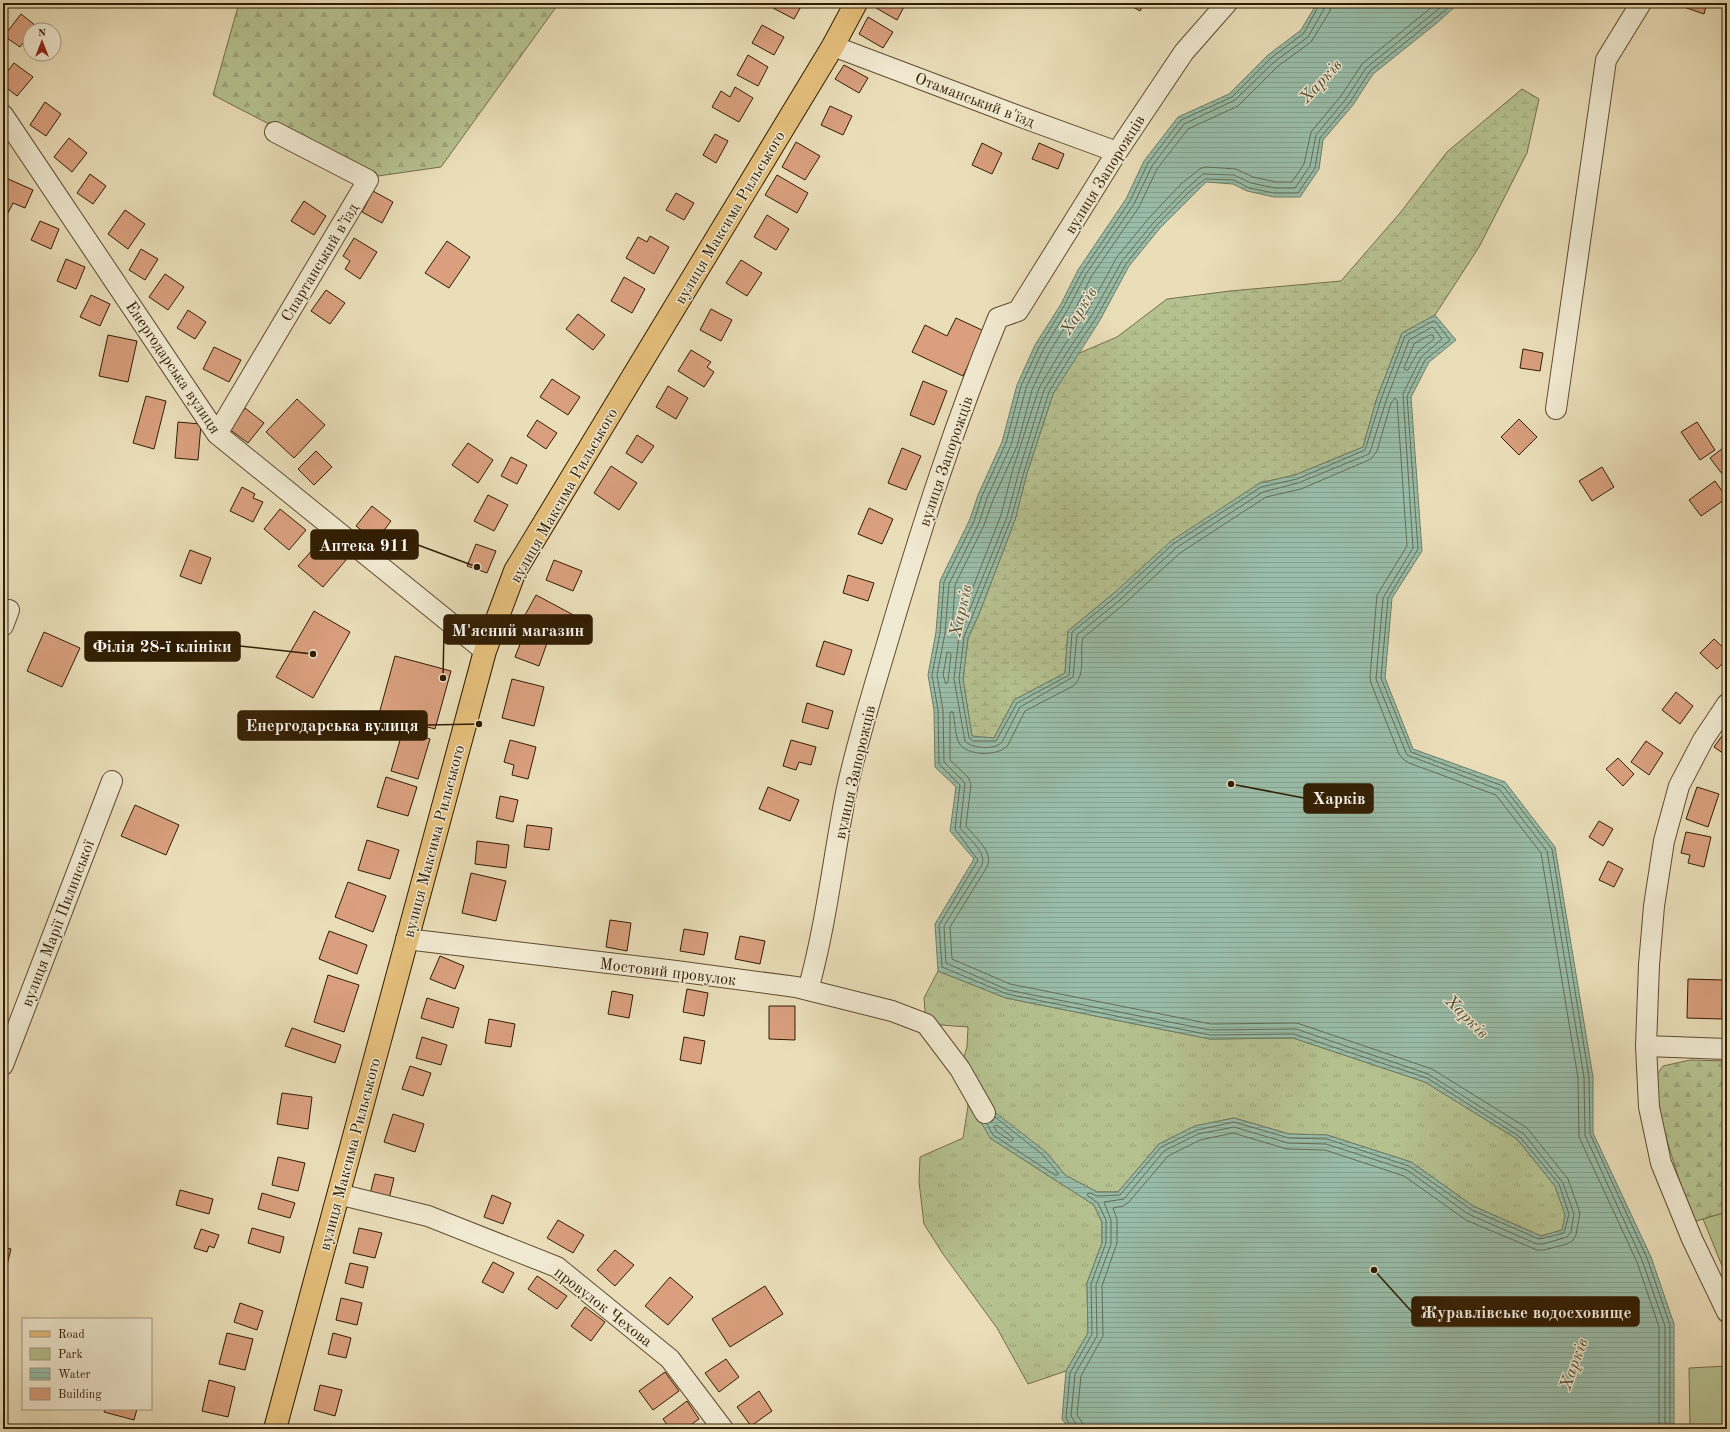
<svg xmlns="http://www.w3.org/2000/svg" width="1730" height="1432" font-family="'Old Standard TT',serif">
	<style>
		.grass { fill: url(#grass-tufts); stroke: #746f49 }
		.forest { fill: url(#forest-firs); stroke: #746f49 }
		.wetland { fill: url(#wetland-marsh); stroke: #746f49 }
		.green { fill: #b6c190; stroke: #746f49 }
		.water { fill: url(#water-rules); stroke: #6f7d66 }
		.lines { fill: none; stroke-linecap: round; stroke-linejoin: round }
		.shore { stroke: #656d56; stroke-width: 1 }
		.building { fill: #d99f7e; stroke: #311d02 }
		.minor-casing { stroke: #5f4d30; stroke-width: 22 }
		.major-casing { stroke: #311d02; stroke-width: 24 }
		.minor { stroke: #f1ead2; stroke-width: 20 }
		.major { stroke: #e5bf7c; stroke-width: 22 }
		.labels { text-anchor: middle; stroke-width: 3; stroke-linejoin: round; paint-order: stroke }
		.street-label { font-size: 16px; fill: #311d02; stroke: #f1ead2 }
		.water-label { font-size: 17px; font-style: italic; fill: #504d34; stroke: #f1ead2 }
		.leader { fill: none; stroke: #311d02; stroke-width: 1.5 }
		.callout-dot { fill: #311d02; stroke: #f1ead2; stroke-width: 1.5 }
		.callout { fill: #311d02; stroke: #311d02; stroke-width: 1.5 }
		.callout-label { font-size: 17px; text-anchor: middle; font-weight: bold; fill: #fff }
	</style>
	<defs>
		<pattern id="grass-tufts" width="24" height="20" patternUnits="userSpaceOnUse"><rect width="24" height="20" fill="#b6c190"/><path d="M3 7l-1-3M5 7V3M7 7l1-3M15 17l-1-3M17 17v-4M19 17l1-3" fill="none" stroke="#9da57b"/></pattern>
		<pattern id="forest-firs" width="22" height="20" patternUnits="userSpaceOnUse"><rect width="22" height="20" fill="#b6c190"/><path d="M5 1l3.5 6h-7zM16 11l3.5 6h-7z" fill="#9da57b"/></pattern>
		<pattern id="wetland-marsh" width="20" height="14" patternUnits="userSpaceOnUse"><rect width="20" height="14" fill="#b6c190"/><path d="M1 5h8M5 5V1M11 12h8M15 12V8" fill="none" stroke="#9da57b"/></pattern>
		<pattern id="water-rules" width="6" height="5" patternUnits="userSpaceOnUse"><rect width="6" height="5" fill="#99bda9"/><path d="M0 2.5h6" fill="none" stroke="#84a290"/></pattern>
	</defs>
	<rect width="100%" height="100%" fill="#eadeb9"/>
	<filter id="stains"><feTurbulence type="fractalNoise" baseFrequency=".005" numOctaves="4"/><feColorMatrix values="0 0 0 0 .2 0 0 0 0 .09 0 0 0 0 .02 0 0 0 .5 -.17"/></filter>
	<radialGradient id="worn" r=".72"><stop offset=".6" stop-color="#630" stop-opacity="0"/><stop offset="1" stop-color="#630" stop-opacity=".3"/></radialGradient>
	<path class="grass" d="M938,971L1006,998L1210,1039L1293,1038L1425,1082L1517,1139L1555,1186L1566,1215L1562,1230L1541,1236L1473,1206L1411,1162L1327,1135L1289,1134L1234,1118L1195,1126L1159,1144L1118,1192H1097L1065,1175L1046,1152L990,1138L1094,1205L1102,1222V1243L1087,1283L1088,1333L1066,1371L1028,1384L997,1328L943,1254L924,1224L919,1182L920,1157L963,1138L968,1106L960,1069L967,1047L968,1027L926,1024L924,998Z"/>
	<path class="forest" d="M239,3H559L441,167L371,177L213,95Z
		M1690,1060L1727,1061V1212L1693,1222L1689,1212L1654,1098L1655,1077L1663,1066Z"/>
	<path class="wetland" d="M1522,89L1539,99L1527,153L1479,247L1435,315L1402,333L1377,398L1363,447L1295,475L1260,483L1114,593L1068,631L1065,673L1014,700L994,738L972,737L963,679L968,638L979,614L1015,520L1027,473L1053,394L1077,354L1117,337L1167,299L1230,291L1341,281L1400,213L1447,152Z"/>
	<path class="green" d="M1727,1212V1278L1703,1219Z
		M1727,1366V1414L1723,1429H1690L1689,1368Z"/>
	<path class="water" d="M1317,3H1459L1438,22L1373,74L1353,105L1323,140L1319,169L1300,197H1274L1247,191L1233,184L1206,182L1160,228L1129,266L1100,320L1053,394L1027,473L1015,520L979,614L968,638L963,679L972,736L994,738L1014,700L1065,673L1068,631L1114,593L1171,541L1260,483L1295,475L1363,447L1377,398L1402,333L1435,315L1456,340L1429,362L1411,397L1422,551L1392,598L1385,678L1413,749L1505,782L1555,847L1593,1077V1133L1651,1257L1674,1324V1429H1069L1062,1419L1066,1371L1088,1333L1087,1283L1102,1243V1222L1094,1205L990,1138L981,1122L992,1110L1046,1152L1065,1175L1097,1192H1118L1159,1144L1195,1126L1234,1118L1289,1134L1327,1135L1411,1162L1473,1206L1541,1236L1562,1230L1565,1215L1555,1186L1517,1139L1425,1082L1293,1038L1210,1039L1006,998L938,971L935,924L974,859L950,831L956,787L935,767L934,710L928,675L936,632L940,581L970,519L978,495L1002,442L1017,385L1035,345L1061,304L1078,270L1126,199L1144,161L1178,117L1229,94L1268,55L1301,30Z"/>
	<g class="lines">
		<path class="shore" d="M1331,3L1330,11L1311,42L1278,66L1238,106L1188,129L1157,169L1139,207L1091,277L1074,312L1049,353L1032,390L1017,446L993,500L984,525L955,585L952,632L955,631L965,608L1001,515L1013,469L1039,388L1064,346L1087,312L1117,257L1149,218L1181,184L1201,168L1207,167L1236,169L1253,177L1276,182H1292L1304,164L1311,132L1341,96L1362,64L1437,3
			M1446,3L1366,68L1346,99L1316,135L1310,166L1295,188H1275L1251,183L1234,175L1203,174L1186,189L1154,222L1122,261L1092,315L1069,349L1044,390L1019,471L1007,517L959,636L954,679L965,741C972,749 996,750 1002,742L1020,707L1073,677L1077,635L1120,600L1176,548L1263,492L1298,483L1369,454L1371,449L1386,401L1409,340L1432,327L1434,328L1442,339L1421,357L1403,394L1413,548L1383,598L1376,679L1407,755L1500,790L1547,851L1584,1077L1585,1135L1642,1260L1665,1326V1429
			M1454,3L1370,71L1350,102L1320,138L1315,168L1298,193H1274L1249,188L1234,180L1205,179L1189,192L1157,225L1126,264L1096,318L1073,352L1049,392L1024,472L1011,519L964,637L959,679L969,738L973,741H996L1017,703L1069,675L1072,632L1117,596L1173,544L1261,487L1297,479L1365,450L1381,399L1405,336L1433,321H1435L1450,340L1425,360L1407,396L1418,549L1388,598L1381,678L1411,752L1503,786L1552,849L1589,1077L1590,1134L1647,1258L1670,1325V1429
			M1430,335H1433L1434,339L1418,352L1408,370H1405L1404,368L1414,344Z
			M949,652L951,654L948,682L946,684L943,675L947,653Z
			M987,1124L993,1135L1055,1175H1058V1173L1043,1155L995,1117
			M997,1125L1013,1138V1140L1011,1141L997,1132L994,1127Z
			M1072,1429L1066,1418L1070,1373L1092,1334L1091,1284L1106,1243V1220L1098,1203L1088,1196L1087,1194L1090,1193L1097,1196L1120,1195L1161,1147L1197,1130L1234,1122L1289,1138L1327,1139L1409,1166L1472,1210L1539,1239L1564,1233L1569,1214L1559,1184L1520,1137L1427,1078L1294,1034L1210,1035L1007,994L942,967L939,925L978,860L955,829L960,785L939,764L938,710L932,675L940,633L944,582L974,521L982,496L1006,443L1021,386L1039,347L1064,306L1082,272L1130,201L1148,163L1181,120L1232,97L1271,58L1304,33L1320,3
			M1077,1429L1076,1424L1071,1416L1075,1374L1097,1336L1096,1285L1111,1244V1220L1104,1202L1124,1199L1164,1151L1198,1134L1234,1127L1288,1143L1326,1144L1407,1170L1468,1214L1537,1244H1543L1567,1237L1571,1232L1574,1214L1563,1183L1524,1134L1428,1074L1296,1029L1210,1030L1008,990L946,963L944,926L982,865C987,852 967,837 960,828L965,783L944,762L943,710L937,675L945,633L949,584L979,523L987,498L1011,445L1026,388L1043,350L1068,309L1086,274L1134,204L1152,166L1184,124L1235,100L1274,62L1308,37L1324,9L1325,3
			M1083,1429L1082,1422L1077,1415L1081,1376L1103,1336L1102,1286L1117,1243V1219L1113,1208L1123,1206L1128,1203L1168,1156L1200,1140L1233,1133L1287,1149L1325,1150L1404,1176L1466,1220L1537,1250H1544L1567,1244L1572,1241L1576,1235L1580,1213L1568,1179L1527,1128L1432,1069L1297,1023L1211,1024L1010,984L952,959L950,927L987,867C994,851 975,838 966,826L971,784L968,777L950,760V712H953C955,722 955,735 959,743C966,756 999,757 1008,745L1025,711L1073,686C1087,675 1079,652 1083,638L1124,604L1180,553L1266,497L1301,489L1371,459L1377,451L1391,403L1395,398L1397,400L1407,546L1377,595L1370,677L1371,683L1399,754L1403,759L1409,763L1496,795L1541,853L1578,1078L1579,1137L1637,1262L1659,1327V1429"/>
	</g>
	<path class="building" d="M776,3H803L794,19L773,8Z
		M872,3H906L897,20L871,5Z
		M1126,3H1144L1140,11Z
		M1682,3H1707L1704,14L1681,6Z
		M21,14L36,26L33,30H30V34L20,47L4,36Z
		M868,17L893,32L883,48L859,34Z
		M762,25L784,37L774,55L752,43Z
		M748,55L768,67L758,86L737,75Z
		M14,63L33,77L17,96L3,85V77Z
		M844,65L868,78L859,93L835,79Z
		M735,87L753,98L739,122L712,107L721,91L730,97Z
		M45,102L61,114L46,136L30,125Z
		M830,106L852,116L843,135L821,125Z
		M715,134L728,141L716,163L703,155Z
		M69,138L87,153L72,172L54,157Z
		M796,142L820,156L805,180L782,167Z
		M982,143L1002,153L992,174L972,165Z
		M1039,143L1064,154L1058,169L1032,159Z
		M90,174L106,186L93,204L77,193Z
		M777,175L808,193L797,213L765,195Z
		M6,178L33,190L25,208L13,203L8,213L3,210V184Z
		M373,191L393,202L382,223L362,212Z
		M676,193L694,203L684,220L666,210Z
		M304,201L326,216L314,235L291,221Z
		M125,210L145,224L128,249L108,234Z
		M767,215L789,229L776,250L754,237Z
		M40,221L59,229L51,249L31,240Z
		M650,236L669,247L654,274L626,258L638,237L647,242Z
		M354,238L377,252L360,279L345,269L350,261L343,256Z
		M447,241L470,257L449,288L425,273Z
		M141,249L158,259L145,280L129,270Z
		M66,259L85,267L76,289L57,281Z
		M741,260L762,273L747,296L726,283Z
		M165,274L184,287L168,310L149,297Z
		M624,277L645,289L632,313L611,301Z
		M326,290L345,303L330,324L311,311Z
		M91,295L110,304L100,326L80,317Z
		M711,309L732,320L721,341L700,330Z
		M188,310L206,322L195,339L177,328Z
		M578,314L605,335L593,350L566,329Z
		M956,318L984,331L963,376L912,352L925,325L947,336Z
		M108,335L137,341L128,382L99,376Z
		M214,347L241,360L229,382L203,369Z
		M1523,349L1543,353L1540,371L1520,368Z
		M691,350L711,362L707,367L714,372L704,387L678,371Z
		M552,379L580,397L568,415L540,397Z
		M923,381L947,391L934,425L910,415Z
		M668,386L688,398L676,419L656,407Z
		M146,396L166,401L154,449L133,443Z
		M297,399L325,425L294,458L266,432Z
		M245,408L264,423L248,443L229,429Z
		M1519,419L1537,437L1519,455L1501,437Z
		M537,420L557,433L546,449L527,436Z
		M178,422L201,424L198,460L175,458Z
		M1697,422L1715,450L1700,460L1681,432Z
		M637,435L654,446L642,463L626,453Z
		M468,443L493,460L478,483L452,465Z
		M1727,445V478L1726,479L1710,458Z
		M902,448L921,456L906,490L888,483Z
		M316,451L332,467L314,485L298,469Z
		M511,457L527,465L517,484L501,476Z
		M611,466L637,483L619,510L594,493Z
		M1602,467L1614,487L1592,501L1579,481Z
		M1715,481L1727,498L1701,516L1689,500Z
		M242,487L255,494L253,498L263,502L253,522L230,511Z
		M488,495L508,505L494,531L474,521Z
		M372,506L391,521L376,541L356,526Z
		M869,508L893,519L882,544L858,534Z
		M280,509L306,530L289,550L264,529Z
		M322,539L346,560L323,587L298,566Z
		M476,544L496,551L487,573L467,566Z
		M190,550L211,558L201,584L180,576Z
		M554,560L582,571L573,591L546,580Z
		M848,575L874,583L868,601L843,593Z
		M536,595L581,619L570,639L525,615Z
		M314,611L350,632L313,698L276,677Z
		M44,632L80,648L62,687L27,671Z
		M524,634L547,643L539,666L515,657Z
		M1714,639L1727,651V659L1717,669L1700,653Z
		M824,641L852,650L844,675L816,666Z
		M395,656L451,671L435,729L379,714Z
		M512,679L544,687L534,726L502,718Z
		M1676,692L1693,706L1680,724L1662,710Z
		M807,703L833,711L828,729L802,722Z
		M1727,729V756L1714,747Z
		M403,730L430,739L418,779L391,771Z
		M510,740L536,747L528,779L512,775L514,765L504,762Z
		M791,740L816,747L811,765L799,762L796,770L783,766Z
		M1646,741L1663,753L1649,775L1631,762Z
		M1618,758L1634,774L1623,786L1606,769Z
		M386,777L417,787L408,816L377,807Z
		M768,787L799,800L790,821L759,809Z
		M1697,787L1719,794L1708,827L1686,819Z
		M500,796L518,800L513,822L496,818Z
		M135,805L179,825L166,855L121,836Z
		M1599,821L1613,829L1603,846L1589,837Z
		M527,825L552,828L549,850L524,847Z
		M1686,832L1711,837L1704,867L1688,863L1690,855L1681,853Z
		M367,840L399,850L390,879L358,870Z
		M477,841L509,845L506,868L475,864Z
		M1608,861L1623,869L1614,887L1599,880Z
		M471,873L506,881L496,921L462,913Z
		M348,882L386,896L373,932L335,917Z
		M610,920L631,923L627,951L606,947Z
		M684,929L708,933L704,955L680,951Z
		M329,931L367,945L357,974L319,959Z
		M740,936L765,941L760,964L735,959Z
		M440,956L464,966L455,989L430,979Z
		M328,975L359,985L344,1032L314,1022Z
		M1688,979L1723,980L1722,1019L1687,1018Z
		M687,989L708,993L704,1016L683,1012Z
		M612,991L633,995L629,1018L608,1014Z
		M427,998L459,1008L453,1028L421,1018Z
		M769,1006H795V1040L769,1039Z
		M489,1019L515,1024L511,1047L485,1043Z
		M292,1028L341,1045L335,1063L285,1046Z
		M422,1037L447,1045L441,1065L416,1058Z
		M684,1037L705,1041L701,1064L680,1060Z
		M410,1066L431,1073L423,1096L402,1089Z
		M282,1093L312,1097L308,1129L277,1124Z
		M393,1114L424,1124L415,1152L384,1142Z
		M278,1157L305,1163L298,1191L272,1185Z
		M375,1174L394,1178L389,1199L370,1194Z
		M180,1190L213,1199L209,1214L176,1205Z
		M262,1193L295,1203L290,1218L258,1209Z
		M492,1195L511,1203L503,1224L484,1217Z
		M558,1220L584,1235L573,1253L547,1238Z
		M252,1228L284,1237L280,1253L248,1243Z
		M359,1228L382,1233L375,1258L353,1253Z
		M201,1229L219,1235L214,1248L209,1246L207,1252L194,1248Z
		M3,1247L11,1249L4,1277L3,1276Z
		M615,1250L634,1265L615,1286L597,1270Z
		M493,1262L514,1273L503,1293L482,1282Z
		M350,1263L368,1267L363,1288L345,1283Z
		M537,1276L567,1296L557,1309L528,1289Z
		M670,1277L693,1297L668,1325L645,1306Z
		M765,1286L783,1314L730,1347L712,1319Z
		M341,1298L362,1303L357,1325L336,1320Z
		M240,1303L263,1311L257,1330L234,1322Z
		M585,1307L605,1322L591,1341L571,1326Z
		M227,1333L253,1339L245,1370L219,1364Z
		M333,1333L351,1338L346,1358L328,1354Z
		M726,1359L739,1377L719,1392L705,1373Z
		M665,1372L679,1391L653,1410L639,1391Z
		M209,1380L235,1387L228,1417L202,1411Z
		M320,1385L342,1390L335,1416L314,1410Z
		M759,1391L772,1411L751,1426L737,1407Z
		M687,1401L699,1419L685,1429H670L663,1419Z
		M105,1409H137L134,1420L104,1412Z
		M114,1425L127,1429H113Z"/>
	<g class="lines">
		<defs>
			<path id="minor" d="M833,46L1013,114L1117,152
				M3,115L217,434L485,651
				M1556,409L1606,60L1641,3
				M217,434L368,180L275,132
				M3,626L9,610
				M1727,704L1703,740L1679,786L1664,841L1654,906L1649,965L1646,1046L1649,1107L1661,1163L1692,1239L1727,1312
				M406,939L676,971L796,987L892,1011L926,1024L960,1069L985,1113
				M808,990C826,926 833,859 846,793C857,741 874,688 889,637C921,529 955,422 998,318L1018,311L1117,152L1184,52L1227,3
				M1646,1046L1727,1049
				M3,1065L112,781
				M338,1194L428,1216L557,1267L670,1359L723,1429"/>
			<path id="major" d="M275,1429L485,651L515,571L833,46L856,3"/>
		</defs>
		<use href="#minor" class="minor-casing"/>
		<use href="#major" class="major-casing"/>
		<use href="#minor" class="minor"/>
		<use href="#major" class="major"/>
	</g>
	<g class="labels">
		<g class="street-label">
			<text transform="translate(975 99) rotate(21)" y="6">Отаманський в'їзд</text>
			<text transform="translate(1104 174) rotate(-58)" y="6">вулиця Запорожців</text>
			<text transform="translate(729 217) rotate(-59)" y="6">вулиця Максима Рильського</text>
			<text transform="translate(319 262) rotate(-59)" y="6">Спартанський в’їзд</text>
			<text transform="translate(174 367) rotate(56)" y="6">Енергодарська вулиця</text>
			<text transform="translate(945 461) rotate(-71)" y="6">вулиця Запорожців</text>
			<text transform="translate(563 495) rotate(-60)" y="6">вулиця Максима Рильського</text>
			<text transform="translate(854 772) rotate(-77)" y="6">вулиця Запорожців</text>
			<text transform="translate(433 841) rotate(-75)" y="6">вулиця Максима Рильського</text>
			<text transform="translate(57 923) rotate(-69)" y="6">вулиця Марії Пилинської</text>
			<text transform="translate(668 971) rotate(7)" y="6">Мостовий провулок</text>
			<text transform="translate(349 1154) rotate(-75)" y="6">вулиця Максима Рильського</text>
			<text transform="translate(604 1306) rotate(38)" y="6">провулок Чехова</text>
		</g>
		<g class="water-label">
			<text transform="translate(1320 81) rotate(-47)" y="6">Харків</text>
			<text transform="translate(1078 311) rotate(-58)" y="6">Харків</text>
			<text transform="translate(960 611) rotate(-77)" y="6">Харків</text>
			<text transform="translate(1467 1016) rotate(45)" y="6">Харків</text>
			<text transform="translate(1573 1364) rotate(-70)" y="6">Харків</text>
		</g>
	</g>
	<path class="leader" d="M477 567L418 545M443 678L444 630M313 654L240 646M479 724L427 725M1231 784L1304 798M1374 1270L1412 1312"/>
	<g class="callout-dot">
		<circle cx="477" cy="567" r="4"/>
		<circle cx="443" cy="678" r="4"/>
		<circle cx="313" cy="654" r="4"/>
		<circle cx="479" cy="724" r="4"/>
		<circle cx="1231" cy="784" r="4"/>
		<circle cx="1374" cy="1270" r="4"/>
	</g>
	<g class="callout">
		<rect x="311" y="530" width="107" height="29" rx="4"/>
		<rect x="444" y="615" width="148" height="29" rx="4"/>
		<rect x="85" y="632" width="155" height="29" rx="4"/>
		<rect x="238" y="711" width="189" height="29" rx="4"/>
		<rect x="1304" y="784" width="69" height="29" rx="4"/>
		<rect x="1412" y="1297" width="227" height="29" rx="4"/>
	</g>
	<g class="callout-label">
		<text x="364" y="551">Аптека 911</text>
		<text x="518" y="636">М'ясний магазин</text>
		<text x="162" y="652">Філія 28-ї клініки</text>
		<text x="332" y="731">Енергодарська вулиця</text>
		<text x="1339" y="804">Харків</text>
		<text x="1526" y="1318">Журавлівське водосховище</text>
	</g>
	<rect width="1730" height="1432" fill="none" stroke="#eadeb9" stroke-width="16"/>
	<rect x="4" y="4" width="1722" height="1424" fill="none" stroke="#311d02" stroke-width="2"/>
	<rect x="8" y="8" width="1714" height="1416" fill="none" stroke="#311d02"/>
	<rect x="22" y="1318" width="130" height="92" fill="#f1ead2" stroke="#a4987f"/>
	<rect x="30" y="1331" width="20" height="6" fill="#e5bf7c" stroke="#a4987f"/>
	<text x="58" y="1338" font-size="12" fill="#311d02">Road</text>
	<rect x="30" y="1348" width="20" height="12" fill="#b6c190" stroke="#a4987f"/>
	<text x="58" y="1358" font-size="12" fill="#311d02">Park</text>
	<rect x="30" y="1368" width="20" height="12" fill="url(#water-rules)" stroke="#a4987f"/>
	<text x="58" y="1378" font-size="12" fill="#311d02">Water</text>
	<rect x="30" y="1388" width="20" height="12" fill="#d99f7e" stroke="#a4987f"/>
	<text x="58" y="1398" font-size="12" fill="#311d02">Building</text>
	<g transform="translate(42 42)"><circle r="19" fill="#f1ead2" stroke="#a4987f"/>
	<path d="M0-3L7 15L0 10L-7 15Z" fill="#8f2418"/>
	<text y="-6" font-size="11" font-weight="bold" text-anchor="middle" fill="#311d02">N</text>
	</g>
	<rect width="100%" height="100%" filter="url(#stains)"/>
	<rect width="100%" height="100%" fill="url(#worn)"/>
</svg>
